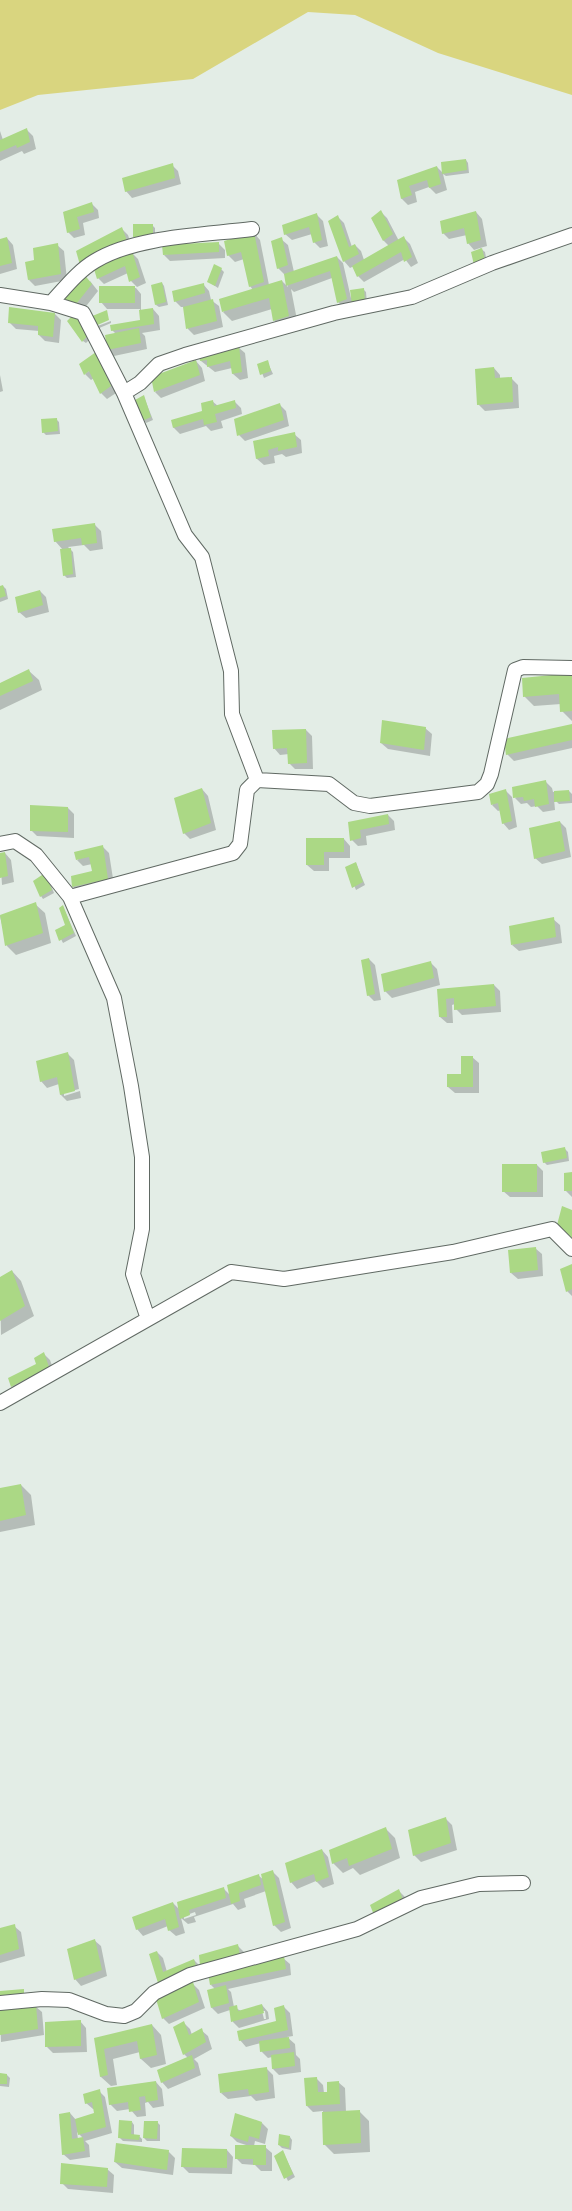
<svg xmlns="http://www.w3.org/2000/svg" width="572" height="2211" font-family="Jost,sans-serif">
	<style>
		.green { fill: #d9d57f }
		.shadow { fill: #0003; fill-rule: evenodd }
		.building { fill: #abd885 }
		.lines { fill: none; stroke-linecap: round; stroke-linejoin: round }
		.street-casing { stroke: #606963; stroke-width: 16 }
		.street { stroke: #fff; stroke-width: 14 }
	</style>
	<rect width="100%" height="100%" fill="#e3ede6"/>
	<path class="green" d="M0,0H572V95L438,53L355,15L308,12L193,79L38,95L0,110Z"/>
	<path class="shadow" d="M26,129L33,136L36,149L24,154L22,151L0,161V131L3,140Z
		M466,160L468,163L469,173L446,176L443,174L447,190L436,194L429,187L415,192L417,202L408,205L402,199L398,181L437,167L443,173Z
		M172,165L178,171L181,184L132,198L126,191Z
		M92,204L98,210L99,218L83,223L85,235L74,238L68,232L64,212Z
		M381,212L387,218L399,241L404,238L410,244L418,263L411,267L405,259L364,282L358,276L354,266L350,268L344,261L338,217L344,223L352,247L355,245L361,251L364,260L389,246L384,241L372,219Z
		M476,212L482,219L487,246L480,248L485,252L487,263L478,267L480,248L474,250L468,243L467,235L449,239L443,233Z
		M317,215L323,221L328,246L320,248L314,242L312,234L292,240L285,234Z
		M152,225L155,228V239H137L134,236Z
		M122,229L128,235L132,247L88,270Z
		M254,233L260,240L269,285L282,281L288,287L285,275L278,268L281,239L288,245L294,272L337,257L343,263L351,298L363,289L366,292L367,304L356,306L351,302L352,305L344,308L338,302L332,278L294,292L291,289L298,325L284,330L274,320L272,309L232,321L223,312L253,290L250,286L244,259L235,262L228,255Z
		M7,238L13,245L17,269L0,274V240Z
		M218,243L225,250V258L170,261L164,255Z
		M57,245L64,251L67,280L35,286L29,280L36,261Z
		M132,253L138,259L146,283L137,287L131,281L128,273L104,284L98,278Z
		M221,269L224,272L218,288L212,284Z
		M90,281L98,291L80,314L74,308Z
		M162,283L164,286L168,305L159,307L156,305Z
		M203,284L209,291L211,300L219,306L223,327L194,335L188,329L184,307H181L175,301Z
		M101,288H136L141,294V311L153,309L159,316L160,330L142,333L145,336L147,349L114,356L108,349L116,334L112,330L142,321L140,309H107L101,302Z
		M55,314L61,320L59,343L45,341L39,335V331L16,329L9,322Z
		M76,318L91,338L86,343L83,341Z
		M111,321V323L97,329L95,327Z
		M238,347L245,353L248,378L240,380L233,374L232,368L215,372L201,361V356Z
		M102,360L116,393L107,399L101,393L94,378L91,380L85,374Z
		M196,361L202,368L205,381L161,398L155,392Z
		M267,361L273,374L264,378L259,365Z
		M494,368L500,375V379H512L518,385L519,408L485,411L478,404Z
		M0,375L3,391L0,392Z
		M144,397L153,420L146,423L144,420Z
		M212,401L218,406L234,401L241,408L242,414L221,421L223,428L211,431L206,426L180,434L174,428L173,421L203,412Z
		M280,405L286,411L289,426L245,441L239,435Z
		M56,419L59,422L60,434L46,435L43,432Z
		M294,434L301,440L302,453L286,457L282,454L274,456L275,463L264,465L257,459L255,442Z
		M95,525L101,531L103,549L90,551L84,545L68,547L73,552L76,577L67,578L64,575L63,550L55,541Z
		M3,586L6,589L8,599L0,602V587Z
		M40,591L46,597L49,612L26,618L19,612Z
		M29,671L39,680L42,690L0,710V685Z
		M572,674V721L562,711L561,704L534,706L525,697L524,680Z
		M572,726V748L514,761L507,754Z
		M425,728L432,734L430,756L388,749L381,743Z
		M306,730L312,736L313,769H295L289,763V754L280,755L274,748Z
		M546,782L552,788L553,792L569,791L572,794V803L559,804L554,799L555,810L543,812L537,806L531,807L527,803L521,804L515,798Z
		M202,789L208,796L216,830L190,839L184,833Z
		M506,791L512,797L517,827L509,830L503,823L501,810L498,811L492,805Z
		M68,808L74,814V838L37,836L31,830Z
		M388,815L394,821L395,830L366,836L367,845L358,846L352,840L349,823Z
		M560,822L566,828L571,857L542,864L535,858Z
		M307,839H344L350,846V858H329V871H314L307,865Z
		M102,846L109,853L114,885L80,893L73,887L72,877L93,872L92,864L83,866L77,860Z
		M5,853L11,860L14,882L2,885L0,854Z
		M356,863L365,885L356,890L347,868Z
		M48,878L54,893L43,899L41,896Z
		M35,904L45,913L51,943L16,955L7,946L0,916Z
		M63,907L76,936L63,943L57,931L66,926Z
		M553,919L560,925L562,943L519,951L512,945Z
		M369,959L375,965L381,1000L374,1001L368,995Z
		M431,963L437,969L440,985L392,998L385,991Z
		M494,985L500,991L501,1012L462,1015L456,1009L455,1004L452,1005L453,1023H447L440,1017L439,991Z
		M68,1054L74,1060L79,1089L64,1093V1096L80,1091L81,1098L67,1101L61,1095L59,1084L47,1088L41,1081Z
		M472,1057L479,1063V1093H455L448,1087L463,1075Z
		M565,1149L568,1152L569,1161L547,1165L544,1162Z
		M537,1165L543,1171V1197H510L503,1191Z
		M572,1174V1197L565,1190Z
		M535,1248L542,1254L543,1276L518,1279L511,1273Z
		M572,1265V1296L567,1291Z
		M12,1271L21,1281L34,1316L1,1335L0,1278Z
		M44,1354L50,1360L55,1374L18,1393L12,1386L37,1365Z
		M21,1485L31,1495L35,1525L0,1532V1490Z
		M445,1818L452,1825L457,1850L421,1862L414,1855Z
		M386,1829L395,1838L400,1858L360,1875L353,1868L343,1873L333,1863Z
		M322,1850L328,1857L334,1884L323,1888L316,1881L297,1889L291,1882Z
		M273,1872L279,1878L291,1928L281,1932L274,1925L266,1891L244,1899L246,1907L238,1910L233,1904L194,1917L196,1922L188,1924L181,1918L185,1933L176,1936L169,1930L168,1926L143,1936L137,1929L173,1903L180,1910L223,1888L230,1895L259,1876L264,1880ZM195,1912L196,1915L184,1919V1916Z
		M399,1891L405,1897L409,1906L381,1921Z
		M14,1926L21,1932L25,1956L0,1963V1930Z
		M94,1940L101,1946L107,1976L81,1986L75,1979Z
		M238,1946L244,1952L246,1962L283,1958L290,1964L291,1975L228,1989L231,1992L234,2007L241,2011L262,2005L268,2012L269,2019L239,2028L233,2022L230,2010L218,2014L212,2008L215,1989L211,1985ZM262,2011H265L266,2019H264Z
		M157,1952L163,1958L167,1972L194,1960L200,1966L165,1988L159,1982Z
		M193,1984L199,1990L205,2008L169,2024L163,2018Z
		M35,2006L42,2012L44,2035L1,2042L0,2011Z
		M284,2007L290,2013L293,2036L287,2037L295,2044L296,2055L300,2059L301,2072L279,2075L273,2069L272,2057L268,2058L262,2052L261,2043L246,2047L240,2040L278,2022Z
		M80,2021L86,2028L87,2052L53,2053L47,2047Z
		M184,2023L190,2029L192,2035L201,2030L208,2036L212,2049L194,2059L198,2063L201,2075L168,2089L162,2082L188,2058L184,2054L175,2027Z
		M152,2025L161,2035L166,2064L151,2068L141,2059L140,2052L113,2059L117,2085L111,2086L101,2077L95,2039Z
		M266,2068L273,2075L275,2098L256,2101L251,2096L228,2099L221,2093Z
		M0,2075H7L10,2078L9,2087L0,2086Z
		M317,2079L323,2085L324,2093H329L338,2082L345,2088L346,2112L359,2111L369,2121L370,2152L334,2154L324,2144L323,2111L313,2112L307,2106Z
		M156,2082L162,2089L164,2106L153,2108L148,2102L145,2103L146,2116L137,2117L130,2109L117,2111L110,2104Z
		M99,2091L105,2097L112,2133L85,2141L89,2145L90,2157L70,2160L63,2154L70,2113L76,2120L96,2114L95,2109H93L86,2103ZM77,2132L83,2138L78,2139Z
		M132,2122L134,2125V2136H139L142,2139V2142L123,2141L120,2138Z
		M157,2122L160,2125V2141H147L144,2138Z
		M262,2123L268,2129L265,2144L255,2141L254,2146L265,2147L272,2153V2171H261L255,2165L242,2164L236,2158L249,2146L237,2142L231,2136Z
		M290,2137L292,2140L291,2150L282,2148L279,2145Z
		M227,2150L233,2157L232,2174L189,2173L183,2167Z
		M168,2151L175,2158L173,2175L122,2168L115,2162Z
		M283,2152L295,2177L288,2181L276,2156Z
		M107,2169L114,2175L113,2193L68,2189L62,2183Z"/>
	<path class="building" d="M27,128L30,142L17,148L16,145L0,152V140Z
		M466,159L467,170L442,174L441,162Z
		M173,163L175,178L125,192L122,178Z
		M437,166L441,184L429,188L427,180L409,186L412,195L401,199L397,180Z
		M92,202L94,212L77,217L80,229L67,233L63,212Z
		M381,210L393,234L383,241L371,218Z
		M476,211L481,240L467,244L464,228L442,234L440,221Z
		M317,213L322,240L313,243L309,227L284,235L282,225Z
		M338,215L349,247L355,244L359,254L343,262L328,221Z
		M133,224H153V237H133Z
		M122,227L127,241L80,265L76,251Z
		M254,232L264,282L249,287L241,252L227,256L224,241Z
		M404,236L412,257L404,262L401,252L357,277L352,266Z
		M7,237L12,263L0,266V239Z
		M282,237L288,265L277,269L271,241Z
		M219,242V252L163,255L162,245Z
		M58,243L61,274L28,280L25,262L34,260L33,248Z
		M482,248L485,260L474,265L471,252Z
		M132,251L140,277L129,282L125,266L97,279L94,269Z
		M337,256L347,299L337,303L330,271L286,286L284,274Z
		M214,264L222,268L215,286L207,282Z
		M83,273L92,284L73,308L64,298Z
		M282,280L289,316L273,321L269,298L222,312L219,299Z
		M162,282L166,302L155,305L151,285Z
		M204,283L205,293L174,302L172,291Z
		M99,286H135V303H99Z
		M364,288L365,302L352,304L350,290Z
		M213,299L217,321L186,329L183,307Z
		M9,307L55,313L53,337L38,335V326L8,323Z
		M153,308L154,324L111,331L110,325L140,320L139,310Z
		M107,310L109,320L93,327L90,317Z
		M74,314L89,334L82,342L67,321Z
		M139,328L141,343L107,350L105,335Z
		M239,346L242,372L232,374L230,361L207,367V360L200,361L199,355Z
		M96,352L111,386L100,394L89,371L84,375L79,364Z
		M196,360L200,375L154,392L151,377Z
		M268,360L271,371L260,375L257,364Z
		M494,367L495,378L512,377L513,402L477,405L475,369Z
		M144,395L151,417L142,421L135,400Z
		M213,400L214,406L235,400L236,408L215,414L217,422L204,425L203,419L173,428L171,420L202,411L201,403Z
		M280,403L284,420L237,436L234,419Z
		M57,418L58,431L42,433L41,419Z
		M295,432L297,447L278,451V447L268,450L269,456L256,459L253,441Z
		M95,523L97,543L82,545L81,538L54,542L52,529Z
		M71,548L73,574L63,576L60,549Z
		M3,585L6,596L0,598V586Z
		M40,590L43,605L18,613L15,597Z
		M29,669L33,681L0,696V683Z
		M572,673V711L560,712L559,694L523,697L522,678Z
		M382,720L426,727L424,750L380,743Z
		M572,724V740L506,755L504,739Z
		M306,729L307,763L288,764L287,748L273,749L272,730Z
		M546,780L549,804L535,807L534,799L524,801L523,797L513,798L512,787Z
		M202,788L211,823L183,834L174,798Z
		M506,789L512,821L502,824L498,803L491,805L489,794Z
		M569,790L570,801L554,802V791Z
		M30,805L68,807V832L30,831Z
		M388,814L389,824L360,830L361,838L350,841L348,822Z
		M560,821L565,851L534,859L529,828Z
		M306,838H344V852H324V865H306Z
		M103,845L108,879L72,887L71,876L92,871L89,857L76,860L74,852Z
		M5,852L8,876L0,878V853Z
		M356,862L363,882L352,888L345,867Z
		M45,873L52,890L40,897L33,881Z
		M36,902L43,933L5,946L0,915Z
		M63,905L74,933L59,941L55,930L65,925L59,908Z
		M554,917L556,937L511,945L509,926Z
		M369,958L375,994L367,996L361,960Z
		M431,961L434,978L384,992L381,974Z
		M494,984L496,1006L454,1010V998L446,999L447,1017H439L437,989Z
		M68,1052L75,1091L60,1095L57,1077L40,1082L36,1061Z
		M461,1056H473V1087H447V1074H461Z
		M565,1147L567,1158L543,1163L541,1152Z
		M502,1164H537V1192H502Z
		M572,1172V1191H564V1173Z
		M562,1206L572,1210V1238L557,1225Z
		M536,1247L538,1270L510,1273L508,1250Z
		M572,1264V1289L566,1292L560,1269Z
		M12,1270L25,1306L0,1321V1277Z
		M44,1352L49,1367L11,1387L8,1378L36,1364L34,1358Z
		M21,1484L26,1515L0,1521V1488Z
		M446,1817L451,1843L413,1856L408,1830Z
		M386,1827L392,1849L349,1866L347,1858L332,1864L329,1850Z
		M322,1849L329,1877L316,1882L314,1874L290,1883L285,1863Z
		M273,1870L285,1922L273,1926L261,1874Z
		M259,1874L261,1885L239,1893L240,1901L231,1904L227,1885Z
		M224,1887L226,1898L189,1910L190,1915L180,1919L177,1902Z
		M399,1889L403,1900L374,1915L370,1905Z
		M173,1902L179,1927L168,1931L165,1919L136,1930L132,1917Z
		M15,1924L19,1949L0,1955V1928Z
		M95,1939L102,1970L74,1980L67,1949Z
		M238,1944L240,1956L200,1966L199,1955Z
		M157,1951L163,1972L194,1959L196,1966L158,1983L149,1954Z
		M284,1956L286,1969L210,1985L208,1973Z
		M193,1982L199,2002L162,2019L156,1999Z
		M226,1985L229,2003L211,2008L207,1990Z
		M24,1989V1995L0,1998V1991Z
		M262,2004L264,2013L231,2022L229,2007L237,2005L238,2011Z
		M36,2005L38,2029L0,2035V2010Z
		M284,2005L288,2030L239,2041L237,2031L276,2021L274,2008Z
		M81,2020V2046L45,2047V2022Z
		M184,2021L189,2035L202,2028L206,2042L183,2055L173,2027Z
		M152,2024L157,2055L140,2059L137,2041L104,2049L108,2075L100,2077L94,2038Z
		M289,2037L290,2048L260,2052L259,2041Z
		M294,2052L295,2066L272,2069L271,2055Z
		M192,2055L195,2068L161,2083L157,2070Z
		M267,2067L269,2092L249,2095L248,2089L220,2093L218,2074Z
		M0,2073L7,2074V2084H0Z
		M317,2077L318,2092H327V2082L339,2081L340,2104L306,2106L304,2078Z
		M156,2081L158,2100L146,2102L145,2096L139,2097L141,2110L129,2112L128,2102L109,2105L107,2088Z
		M100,2089L106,2127L78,2135L75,2119L94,2113L92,2102L85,2104L83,2094Z
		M360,2110L361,2143L323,2145L322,2112Z
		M70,2112L72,2139L83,2137L85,2151L62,2155L59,2114Z
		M235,2113L262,2122L259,2139L249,2136L248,2142L230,2136Z
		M119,2120L132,2121L131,2134L140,2135L139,2140L118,2138Z
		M144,2121H158L157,2139L143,2138Z
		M279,2134L290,2136L289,2148L278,2145Z
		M116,2143L169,2150L167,2170L114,2162Z
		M235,2145H266V2165H253V2159H235Z
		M182,2148L227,2149V2168L181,2167Z
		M283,2150L293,2174L284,2179L274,2156Z
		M61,2163L108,2168L107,2187L60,2184Z"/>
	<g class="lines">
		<defs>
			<path id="street" d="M0,295L51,303L83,313L124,393L140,383L159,364L185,355L334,313L412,297L492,263L572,235
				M51,303C65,288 78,271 95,261C136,236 205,235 252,229
				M124,393L185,535L202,557L231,671L232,714L257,780
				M0,844L15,841L36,855L70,897L114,998L131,1086L142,1157V1229L133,1274L148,1319
				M70,897L233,853L240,844L247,790L257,780L329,784L354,803L370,806L478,792L487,784L491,774L515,670L523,667L572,668
				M0,1403L231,1272L284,1279L453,1252L552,1229L572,1249
				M0,2003L42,1999L69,2000L106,2014L124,2016L136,2011L154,1993L190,1975L357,1929L421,1898L479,1884L523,1883"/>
		</defs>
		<use href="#street" class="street-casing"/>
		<use href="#street" class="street"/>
	</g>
</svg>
